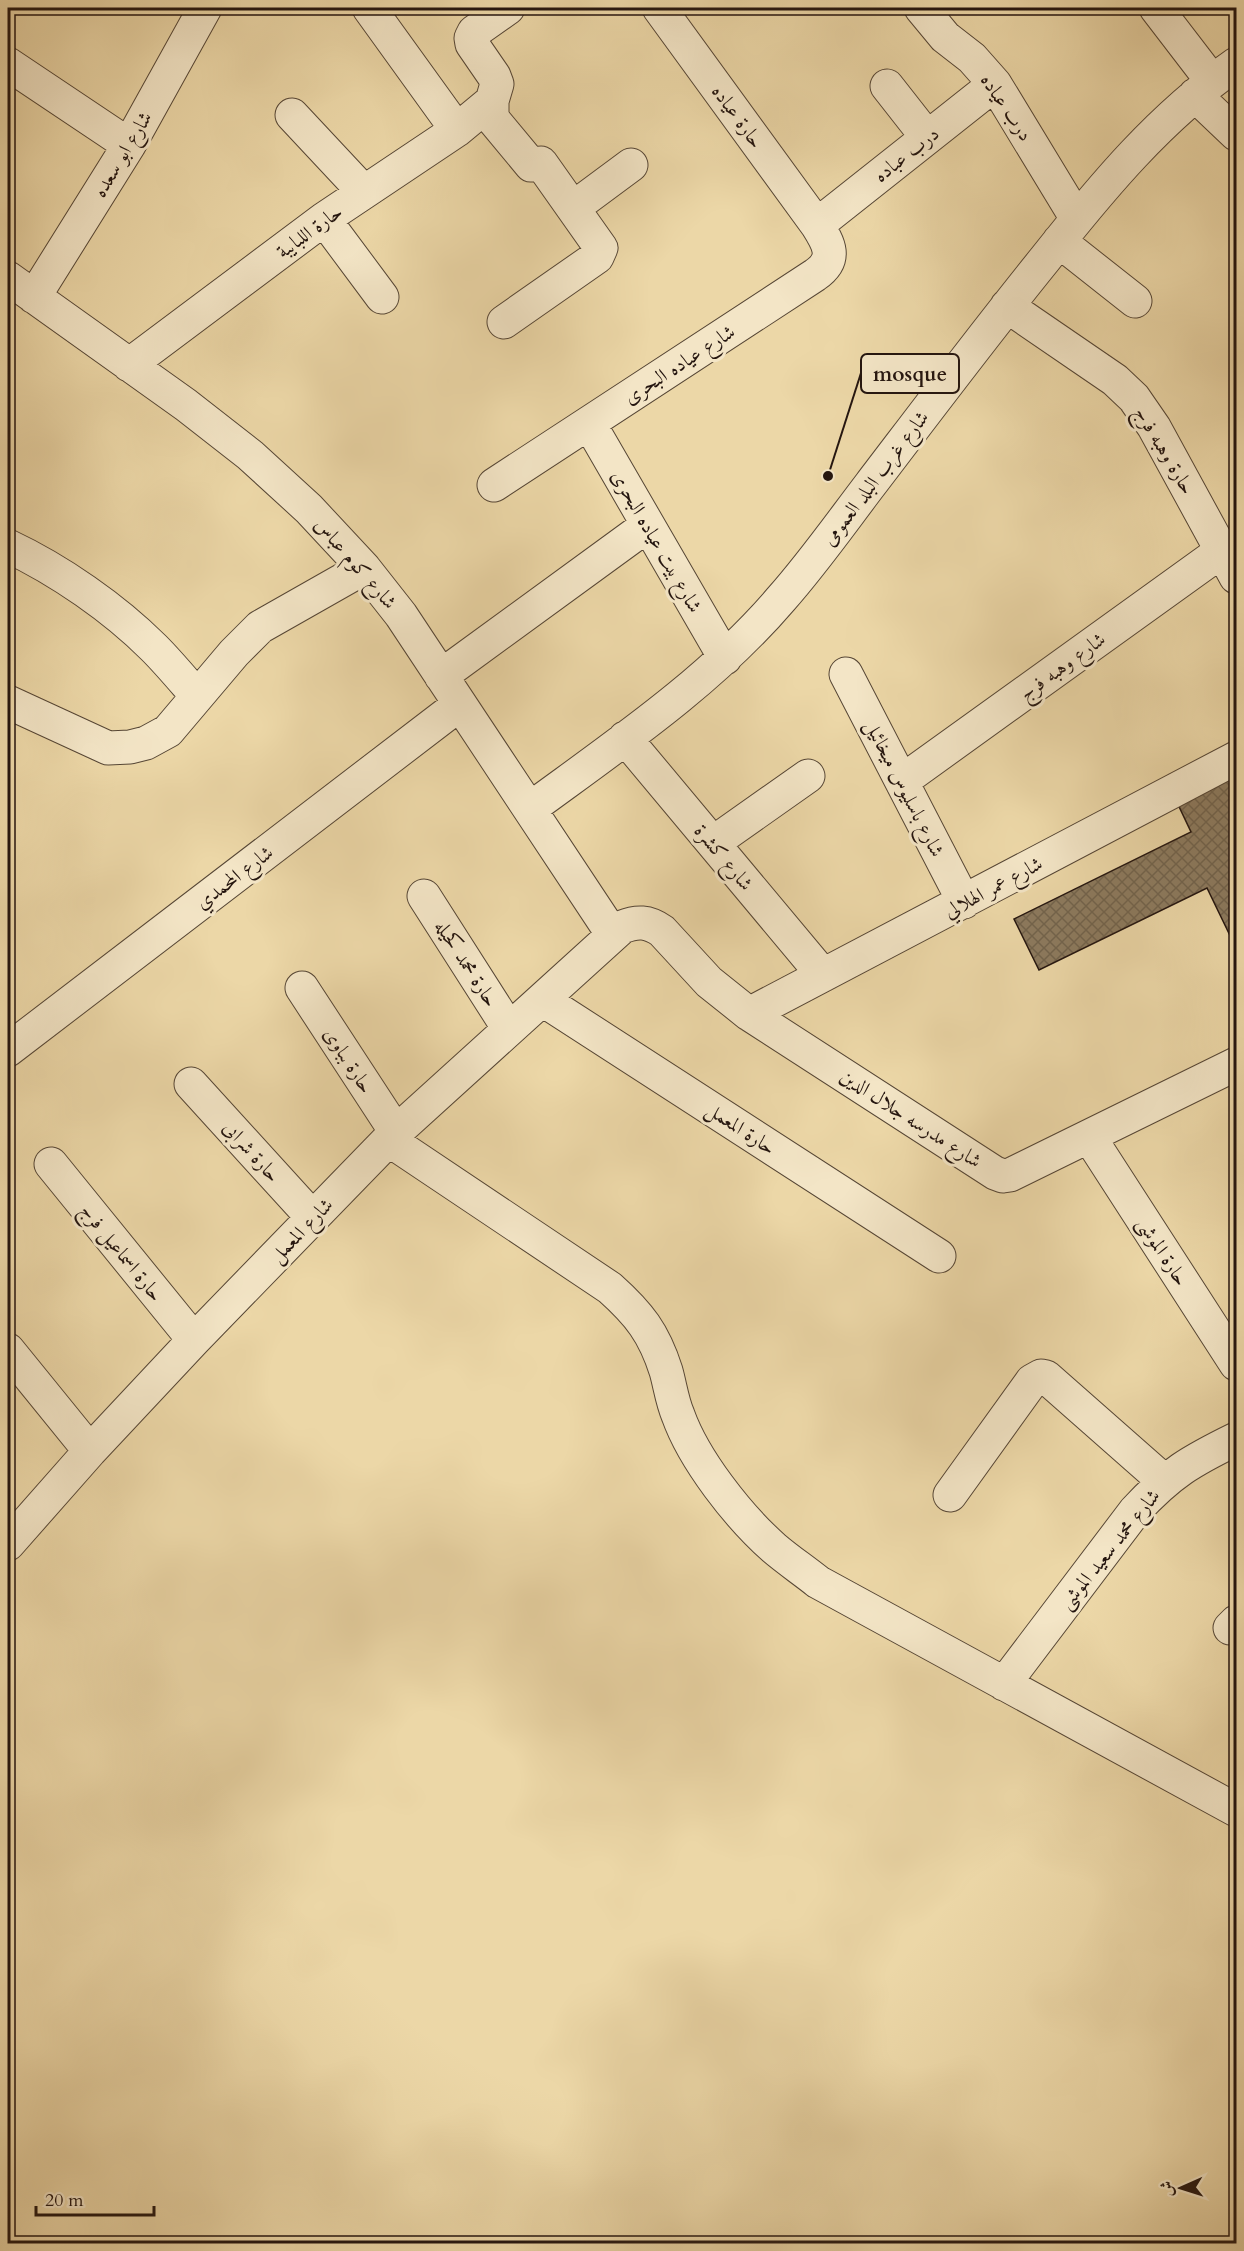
<svg xmlns="http://www.w3.org/2000/svg" width="1244" height="2251" font-family="Cardo,Amiri,serif">
	<style>
		.building { fill: url(#building-cross-hatch); stroke: #24150f; stroke-width: 1.5 }
		.lines { fill: none; stroke-linecap: round; stroke-linejoin: round }
		.minor-casing { stroke: #564635; stroke-width: 35 }
		.minor { stroke: #f3e5c6; stroke-width: 33 }
		.labels { text-anchor: middle; stroke-width: 6; stroke-linejoin: round; paint-order: stroke }
		.street-label { font-size: 20px; fill: #24150f; stroke: #f3e5c6 }
		.leader { fill: none; stroke: #24150f; stroke-width: 2 }
		.callout-dot { fill: #24150f; stroke: #f3e5c6; stroke-width: 2 }
		.callout { fill: #f3e5c6; stroke: #24150f; stroke-width: 2 }
		.callout-label { font-size: 21px; text-anchor: middle; font-weight: bold; fill: #24150f }
	</style>
	<defs>
		<pattern id="building-cross-hatch" width="8" height="8" patternUnits="userSpaceOnUse" patternTransform="scale(1.5)"><rect width="8" height="8" fill="#8c7a5e"/><path d="M0 0l8 8M0 8l8-8" fill="none" stroke="#72634c"/></pattern>
	</defs>
	<rect width="100%" height="100%" fill="#ecd7a7"/>
	<filter id="stains"><feTurbulence type="fractalNoise" baseFrequency=".00333" numOctaves="4"/><feColorMatrix values="0 0 0 0 .2 0 0 0 0 .09 0 0 0 0 .02 0 0 0 .5 -.17"/></filter>
	<radialGradient id="worn" r=".72"><stop offset=".6" stop-color="#630" stop-opacity="0"/><stop offset="1" stop-color="#630" stop-opacity=".3"/></radialGradient>
	<path class="building" d="M1236,766V948L1207,888L1039,970L1014,919L1191,832L1174,796Z"/>
	<g class="lines">
		<defs>
			<path id="minor" d="M369,8L457,130
				M921,8L945,37L972,58L995,84L1077,219
				M1156,8L1212,81
				M8,64L129,145
				M887,86L927,137
				M1195,95L1236,134
				M292,115L364,192
				M573,208L631,165
				M324,219L382,297
				M817,225L995,84
				M1059,241L1135,301
				M8,278L186,405L250,455L309,509L364,568L401,615L613,935
				M34,297L129,145L205,8
				M1007,306L1115,380L1134,398L1154,427L1236,577
				M504,322L597,257L601,248L541,163L531,165L492,118V101L497,84L494,76L472,44L471,38L474,32L508,8
				M129,365L324,219L457,130L492,101
				M589,423L725,658
				M494,485L815,275C838,259 829,244 817,225L659,8
				M8,546C59,570 114,608 154,648C169,663 183,680 197,696
				M846,674L964,902
				M441,676L648,525
				M8,702L108,748L130,747L146,743L168,731L234,653L260,627L364,568
				M625,738L823,975
				M902,781L1223,550
				M531,808C618,744 710,682 781,599C813,563 841,523 870,485C928,409 985,333 1045,259C1102,187 1160,117 1236,64
				M713,843L808,776
				M424,896L509,1029
				M302,988L396,1132
				M543,1000L939,1256
				M749,1014L1236,758
				M8,1050L460,704
				M191,1084L313,1218
				M1090,1138L1236,1364
				M389,1140L610,1288C639,1314 654,1333 666,1371C670,1385 672,1401 678,1415C694,1460 738,1516 774,1548C788,1560 803,1570 818,1582L1236,1810
				M51,1164L194,1340
				M8,1350L90,1451
				M950,1495L1032,1381L1041,1376L1046,1377L1164,1481
				M8,1544L90,1451L194,1340L396,1132L622,927C637,921 648,921 662,931L709,982L749,1014L995,1173L1003,1176L1010,1175L1236,1064
				M1230,1628L1236,1622
				M1004,1684L1135,1511C1170,1473 1191,1461 1236,1439"/>
		</defs>
		<use href="#minor" class="minor-casing"/>
		<use href="#minor" class="minor"/>
	</g>
	<g class="labels">
		<g class="street-label">
			<text transform="translate(1007 107) rotate(56)" y="7">درب عياده</text>
			<text transform="translate(738 116) rotate(54)" y="7">حارة عياده</text>
			<text transform="translate(122 154) rotate(-59)" y="7">شارع ابو سعده</text>
			<text transform="translate(906 154) rotate(-38)" y="7">درب عباده</text>
			<text transform="translate(309 231) rotate(-36)" y="7">حارة اللبايبة</text>
			<text transform="translate(679 364) rotate(-33)" y="7">شارع عياده البحرى</text>
			<text transform="translate(1165 450) rotate(59)" y="7">حارة وهبه فرج</text>
			<text transform="translate(875 478) rotate(-53)" y="7">شارع غرب البلد العمومى</text>
			<text transform="translate(657 541) rotate(60)" y="7">شارع بيت عياده البحرى</text>
			<text transform="translate(356 563) rotate(49)" y="7">شارع كوم عباس</text>
			<text transform="translate(1062 666) rotate(-36)" y="7">شارع وهبه فرج</text>
			<text transform="translate(905 788) rotate(63)" y="7">شارع باسليوس ميخائيل</text>
			<text transform="translate(724 857) rotate(50)" y="7">شارع كشرة</text>
			<text transform="translate(234 877) rotate(-37)" y="7">شارع المحمدي</text>
			<text transform="translate(993 887) rotate(-28)" y="7">شارع عمر الهلالي</text>
			<text transform="translate(467 963) rotate(57)" y="7">حارة محمد كحيله</text>
			<text transform="translate(349 1060) rotate(57)" y="7">حارة بباوى</text>
			<text transform="translate(911 1118) rotate(33)" y="7">شارع مدرسه جلال الدين</text>
			<text transform="translate(741 1128) rotate(33)" y="7">حارة المعمل</text>
			<text transform="translate(252 1151) rotate(48)" y="7">حارة شرابى</text>
			<text transform="translate(301 1230) rotate(-46)" y="7">شارع المعمل</text>
			<text transform="translate(1163 1251) rotate(57)" y="7">حارة الموشى</text>
			<text transform="translate(122 1252) rotate(51)" y="7">حارة اسماعيل فرج</text>
			<text transform="translate(1109 1549) rotate(-51)" y="7">شارع محمد سعيد الموشى</text>
		</g>
	</g>
	<path class="leader" d="M828 476L861 373"/>
	<circle class="callout-dot" cx="828" cy="476" r="6"/>
	<rect class="callout" x="861" y="354" width="98" height="39" rx="6"/>
	<g class="callout-label">
		<text x="910" y="381">mosque</text>
	</g>
	<rect width="1244" height="2251" fill="none" stroke="#ecd7a7" stroke-width="30"/>
	<rect x="9" y="9" width="1226" height="2233" fill="none" stroke="#24150f" stroke-width="3"/>
	<rect x="15" y="15" width="1214" height="2221" fill="none" stroke="#24150f" stroke-width="1.5"/>
	<g transform="translate(1181 2188) rotate(267)" stroke="#f3e5c6" stroke-width="4.5" paint-order="stroke">
	<path d="M0-4.5L10 22L0 15L-10 22Z" fill="#24150f"/>
	<text y="-9" font-size="16" font-weight="bold" text-anchor="middle" fill="#24150f">ش</text>
	</g>
	<path d="M36 2206v9h118v-9" fill="none" stroke="#24150f" stroke-width="3"/>
	<text x="45" y="2206" font-size="18" fill="#24150f" stroke="#f3e5c6" stroke-width="4.5" paint-order="stroke">20 m</text>
	<rect width="100%" height="100%" filter="url(#stains)"/>
	<rect width="100%" height="100%" fill="url(#worn)"/>
</svg>
